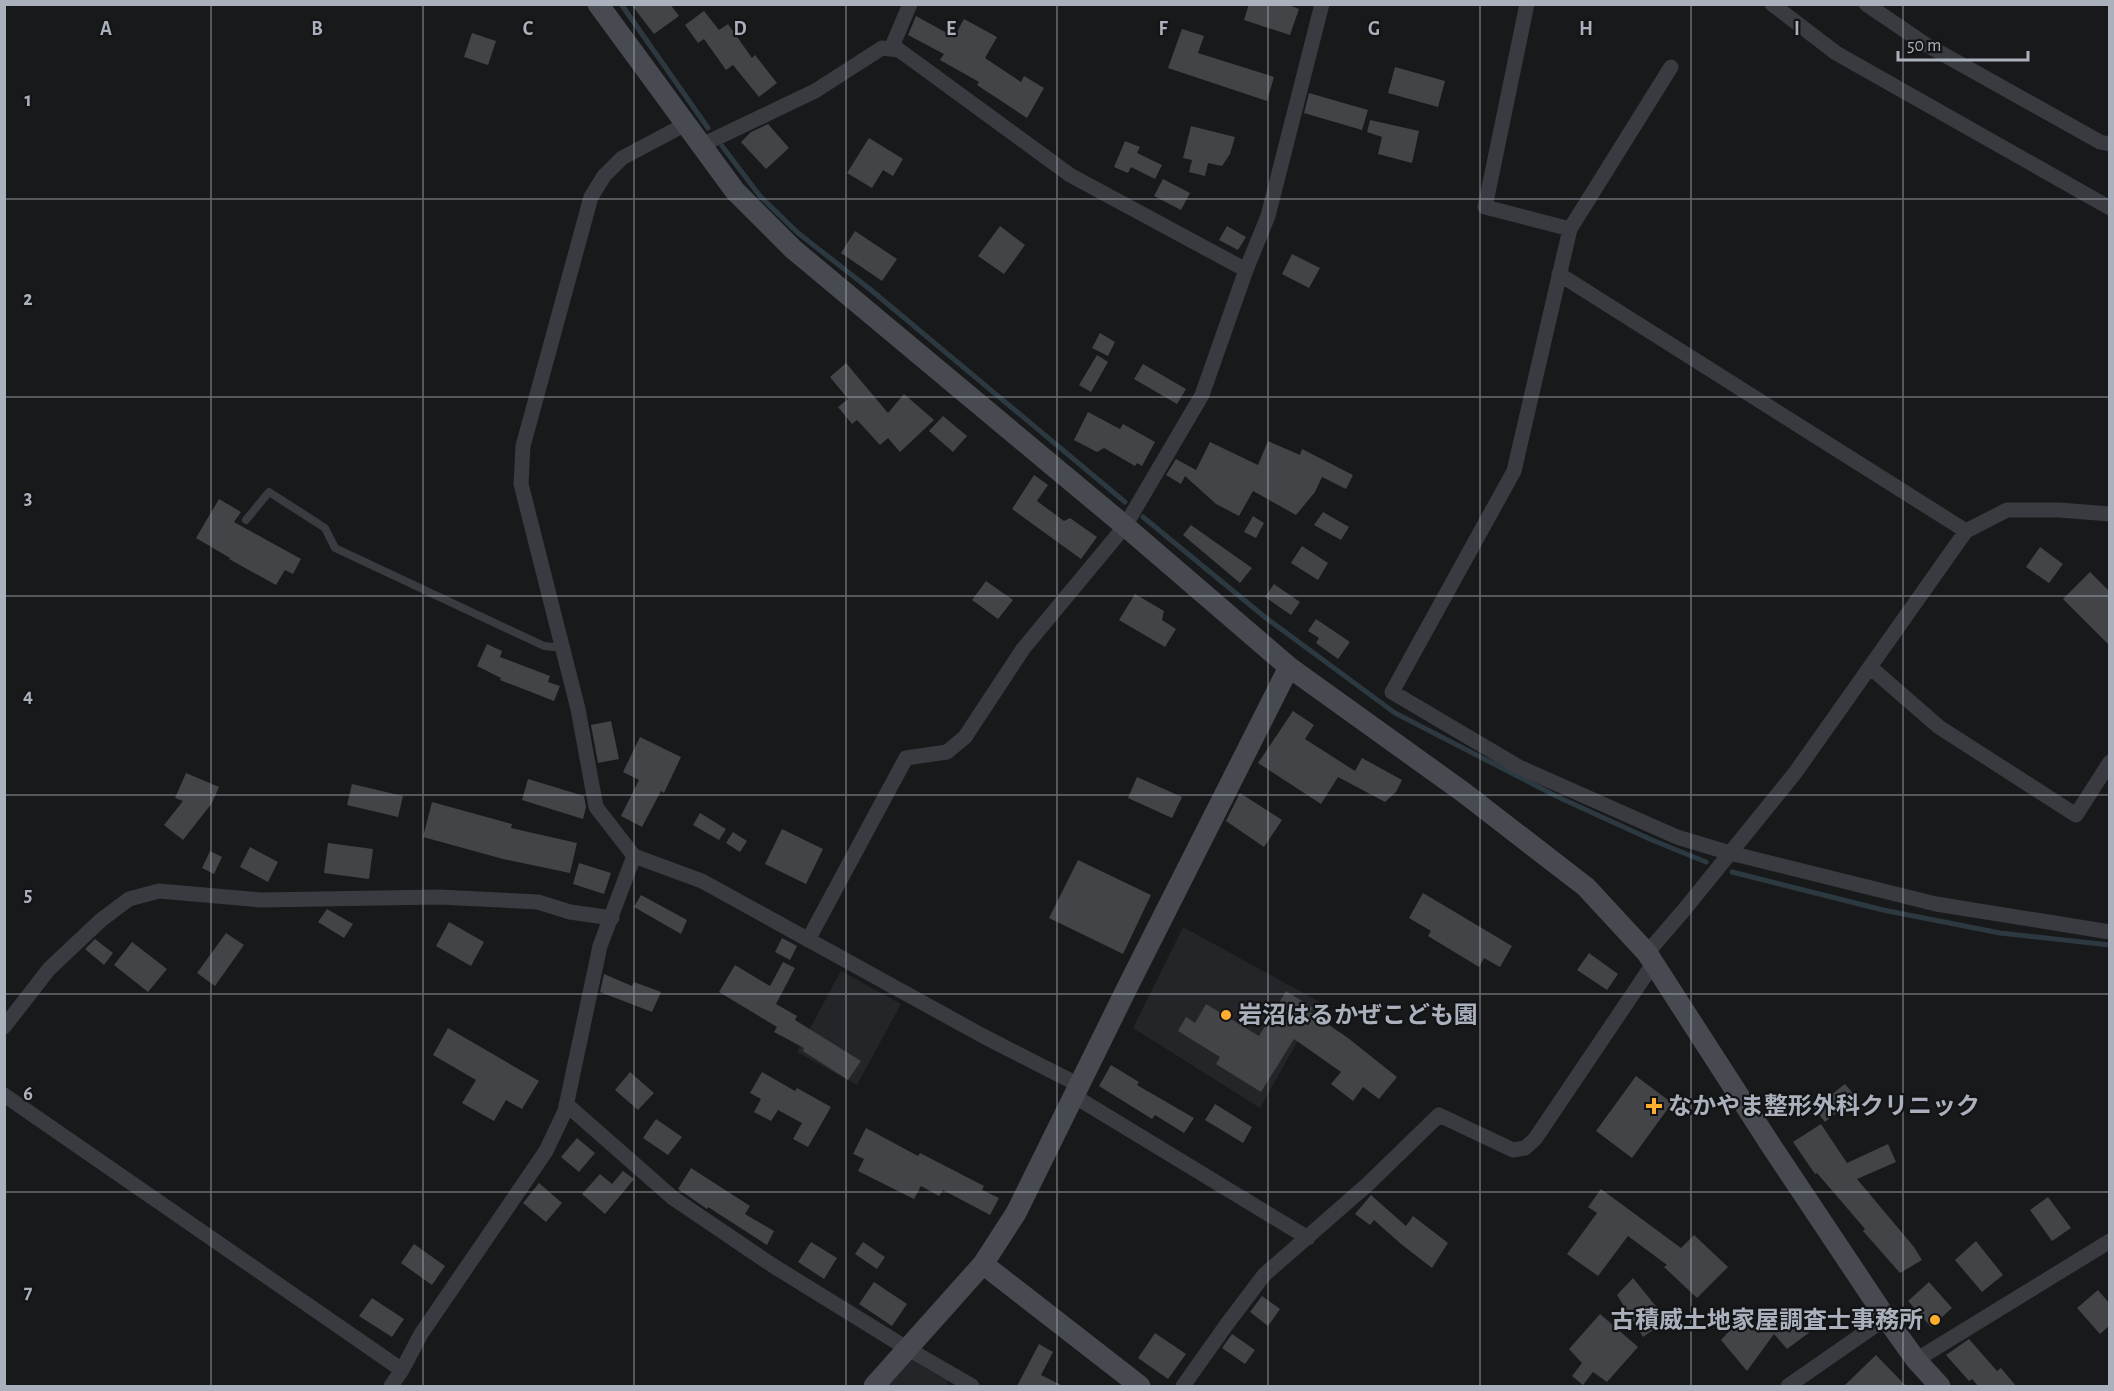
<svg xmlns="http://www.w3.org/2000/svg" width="2114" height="1391" font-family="'Alegreya Sans','Noto Sans JP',sans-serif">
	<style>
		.built { fill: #242528 }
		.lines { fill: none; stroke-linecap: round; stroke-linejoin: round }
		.stream { stroke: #2d3941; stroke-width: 5 }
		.building { fill: #424448 }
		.lane { stroke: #393b40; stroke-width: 8 }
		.street { stroke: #393b40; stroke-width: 15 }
		.secondary { stroke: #474a51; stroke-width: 21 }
		.grid { fill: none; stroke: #aab0bc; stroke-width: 1.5; stroke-opacity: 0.55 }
		.poi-dot { fill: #ffaf2d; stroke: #131416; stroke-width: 2 }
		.labels { text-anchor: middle; stroke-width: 4.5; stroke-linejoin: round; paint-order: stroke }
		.poi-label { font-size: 24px; font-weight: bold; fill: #aab0bc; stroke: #131416; text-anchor: start }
		.grid-label { font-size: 20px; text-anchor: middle; font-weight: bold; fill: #aab0bc; stroke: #131416; stroke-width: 4.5; stroke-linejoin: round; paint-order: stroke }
	</style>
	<rect width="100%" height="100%" fill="#18191b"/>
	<path class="built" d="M1183,927L1320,1002L1260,1108L1133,1028Z
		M841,971L901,1004L857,1085L797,1052Z
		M911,1360L948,1381L946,1386H887Z"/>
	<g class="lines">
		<path class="stream" d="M621,4L708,128
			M722,146L760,196L798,233L871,290L1125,502
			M1143,517L1266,618L1395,713L1558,797L1652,840L1706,862
			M1732,872L1883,910L2000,933L2110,945"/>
	</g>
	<path class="building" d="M631,4H670L679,16L654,34Z
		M1249,4H1286L1299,9L1290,35L1244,20Z
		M704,11L719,30L728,24L752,58L755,55L777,83L759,97L733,65L726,70L704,39L698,43L685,25Z
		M916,16L954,37L964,19L997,37L985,58L1021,82L1024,76L1044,88L1027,118L977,85L979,82L940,60L944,54L908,35Z
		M1182,29L1204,36L1198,53L1274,77L1267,101L1168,68Z
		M472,33L496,41L488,65L464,57Z
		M1395,67L1445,81L1438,107L1388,93Z
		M1309,93L1368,110L1362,130L1304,113Z
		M1370,120L1419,131L1412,163L1378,154L1382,137L1367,132Z
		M768,124L789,148L766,169L741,142L751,132Z
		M1191,126L1235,137L1230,154L1222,166L1208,163L1205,176L1189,172L1192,160L1183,158Z
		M869,138L903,159L893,176L883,170L872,188L847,173Z
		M1125,141L1140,147L1137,153L1162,165L1155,179L1131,167L1128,173L1114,167Z
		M1163,179L1190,193L1181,210L1154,196Z
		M1000,226L1025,245L1004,274L978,256Z
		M1227,226L1246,237L1238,250L1219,240Z
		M855,231L897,259L882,281L841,253Z
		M1292,254L1320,268L1309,288L1282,274Z
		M1100,333L1115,342L1108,356L1092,348Z
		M1097,355L1108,362L1091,392L1079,385Z
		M846,363L888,413L904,394L934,420L900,452L888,438L880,445L857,420L852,424L838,407L848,399L830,377Z
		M1143,364L1186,389L1177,404L1134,379Z
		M1088,412L1120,429L1123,424L1155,442L1142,466L1137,463L1135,466L1104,448L1097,452L1074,440Z
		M943,416L967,436L953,452L929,431Z
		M1268,441L1300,455L1302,449L1353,475L1346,489L1322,477L1315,492L1296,515L1253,491L1239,516L1216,504L1185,476L1181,484L1166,475L1176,459L1196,470L1210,442L1258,465Z
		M1034,475L1048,485L1037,501L1064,521L1070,518L1097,537L1081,559L1012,509Z
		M219,499L241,512L234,522L301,559L293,574L285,570L276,585L229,559L230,558L196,538Z
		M1323,512L1349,527L1341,540L1314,525Z
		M1253,516L1264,523L1256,538L1244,532Z
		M1191,525L1252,568L1240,583L1183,535Z
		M1302,546L1328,563L1318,580L1291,563Z
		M2040,547L2063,564L2049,583L2026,567Z
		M2090,572L2109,591V645L2063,599Z
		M986,581L1013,600L998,619L972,600Z
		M1274,584L1300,602L1291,615L1265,597Z
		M1135,594L1164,611L1162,620L1176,629L1165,647L1119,620Z
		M1316,619L1350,642L1338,659L1316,643L1319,638L1308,631Z
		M487,644L502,651L500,657L550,676L548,682L560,686L554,701L500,680L501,678L477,666Z
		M1293,711L1314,725L1305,739L1355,771L1362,758L1402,780L1396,792L1385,802L1338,777L1321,804L1258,763Z
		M611,721L619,759L598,763L591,725Z
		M640,737L681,757L664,793L661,791L642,827L621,816L639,780L623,772Z
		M186,773L219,787L212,803L183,840L164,825L183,801L175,798Z
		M1137,777L1182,797L1172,818L1128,798Z
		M528,779L584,796L586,807L583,819L522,800Z
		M352,784L403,796L398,817L347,805Z
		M1240,793L1282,820L1264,847L1226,821Z
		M432,802L512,824L511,828L577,843L570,873L503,859L423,837Z
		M700,813L726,829L719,840L693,825Z
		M782,829L823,849L806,884L765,864Z
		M733,832L747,841L740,852L726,843Z
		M328,843L373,849L369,879L324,873Z
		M250,847L278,862L268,882L240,867Z
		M210,851L222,857L214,874L202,868Z
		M1078,860L1151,895L1123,954L1049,918Z
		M579,863L611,873L604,894L573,884Z
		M1423,893L1512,946L1500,967L1484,958L1479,967L1428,936L1431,931L1409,918Z
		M641,895L687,920L681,934L634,907Z
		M327,909L353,924L344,938L318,922Z
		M449,922L484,942L471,966L436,946Z
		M226,933L244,945L215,986L197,973Z
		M782,938L797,946L790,960L775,952Z
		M95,939L113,953L104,965L85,949Z
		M132,942L167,969L148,992L114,965Z
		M1589,953L1618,974L1607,990L1577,970Z
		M783,962L795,968L776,1004L797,1016L795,1020L861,1061L848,1080L803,1051L804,1048L774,1032L777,1027L719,992L735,965L770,986Z
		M604,974L632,986L634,982L661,992L652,1012L600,992Z
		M1286,991L1313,1008L1310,1012L1348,1038L1397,1077L1379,1099L1363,1087L1353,1101L1331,1084L1341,1072L1294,1039L1261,1092L1216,1064L1220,1057L1178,1031L1186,1017L1195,1023L1206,1004L1259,1036Z
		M448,1028L539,1081L522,1109L506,1100L494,1121L462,1103L476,1080L433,1055Z
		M1111,1065L1139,1082L1137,1085L1194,1118L1184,1133L1155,1115L1152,1119L1099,1086Z
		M630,1072L654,1093L638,1110L615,1090Z
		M762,1072L795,1091L797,1088L831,1107L808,1147L793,1139L802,1123L778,1110L771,1121L754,1112L761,1099L750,1093Z
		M1636,1076L1672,1103L1632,1158L1596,1131Z
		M1845,1084L1856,1097L1825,1122L1814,1108Z
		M1215,1104L1252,1127L1243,1143L1205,1120Z
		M656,1119L682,1137L668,1155L643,1138Z
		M1821,1124L1847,1163L1888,1144L1896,1162L1857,1179L1914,1247L1922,1260L1900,1273L1863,1231L1865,1229L1817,1173L1815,1174L1793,1142Z
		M866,1128L918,1156L920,1153L984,1186L982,1190L999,1198L990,1215L943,1190L939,1196L921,1186L914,1199L858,1171L864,1159L853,1154Z
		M577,1138L595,1153L579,1172L561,1157Z
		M691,1168L750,1206L745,1214L774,1231L767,1245L708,1207L707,1209L678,1189Z
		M623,1171L634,1179L605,1214L582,1194L600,1174L612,1184Z
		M539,1183L562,1203L546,1222L523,1203Z
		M1601,1189L1681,1248L1694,1235L1728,1267L1697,1298L1664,1267L1667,1265L1628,1236L1598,1276L1567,1254L1597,1213L1588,1207Z
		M1371,1195L1406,1226L1413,1216L1448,1243L1432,1268L1401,1244L1374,1220L1370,1225L1355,1214Z
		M2048,1197L2071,1228L2052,1241L2030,1210Z
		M1976,1241L2003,1275L1982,1292L1955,1260Z
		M811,1242L837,1258L824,1279L798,1262Z
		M863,1242L885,1257L877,1269L855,1254Z
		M414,1244L445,1266L432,1285L401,1263Z
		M1633,1278L1667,1320L1643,1337L1617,1295Z
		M874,1282L907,1304L892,1326L859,1304Z
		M1929,1282L1952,1308L1931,1327L1908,1301Z
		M2098,1290L2109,1303V1326L2100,1334L2077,1308Z
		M1262,1296L1280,1309L1268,1326L1250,1312Z
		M372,1298L404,1319L392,1337L359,1316Z
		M1785,1306L1810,1332L1787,1349L1774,1334L1747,1371L1721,1340L1743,1316L1759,1331Z
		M1600,1314L1638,1347L1607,1382L1593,1372L1583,1385L1572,1376L1582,1363L1569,1349Z
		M1155,1333L1186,1354L1168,1379L1138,1358Z
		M1232,1334L1255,1350L1245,1364L1222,1348Z
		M1969,1339L1997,1371L2001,1368L2016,1386H1978L1972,1379L1969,1381L1946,1355Z
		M1039,1344L1053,1352L1041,1375L1063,1386H1017Z
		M1876,1355L1906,1386H1844Z"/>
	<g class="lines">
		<path class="lane" d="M246,520L269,492L325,528L335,548L544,646L563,648"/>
		<path class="street" d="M1527,4L1485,207L1570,229
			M1772,4L1836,53L2110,208
			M1866,4L1925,44L2100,142L2110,144
			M891,49L910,4
			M1671,67L1570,229L1514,471L1392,692L1519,767L1677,837L1730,853L1936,904L2110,932
			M686,124L622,158L604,176L591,197L523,446L521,484L578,709L596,807L634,856L702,881L983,1036L1079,1085
			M702,145L815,91L882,48L899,50L1070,175L1246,270
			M1559,274L1966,531
			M1870,667L1939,727L2076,815L2110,762
			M808,940L906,758L947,752L965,737L1023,649L1125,526L1202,395L1246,270L1268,216L1322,4
			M1647,953L1684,910L1795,773L1966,531L2007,510H2059L2110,514
			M4,1027L49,969L101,920L129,899L159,891L261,900L439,897L538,902L570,912L612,918
			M4,1095L402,1370
			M1074,1096L1308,1238
			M566,1104L673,1198L772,1265L908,1349L972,1386
			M1916,1360L2110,1241
			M391,1386L402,1370L421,1334L546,1151L565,1111L600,946L634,856
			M1183,1386L1227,1324L1264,1275L1368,1184L1439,1115L1513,1150L1525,1148L1535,1139L1653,964
			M1788,1386L1886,1318"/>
		<path class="secondary" d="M598,4L735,191L793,249L1125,526L1289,667L1463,792L1586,887L1647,953L1770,1144L1886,1318L1916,1360L1940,1386
			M983,1264L1140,1386
			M874,1386L983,1264L1016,1213L1129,984L1289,667"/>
	</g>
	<path class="grid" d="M211,4V1386M423,4V1386M634,4V1386M846,4V1386M1057,4V1386M1268,4V1386M1480,4V1386M1691,4V1386M1903,4V1386M4,199H2110M4,397H2110M4,596H2110M4,795H2110M4,994H2110M4,1192H2110"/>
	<g class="poi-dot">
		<circle cx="1226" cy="1015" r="6"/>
		<path d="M1651 1097h6v6h6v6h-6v6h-6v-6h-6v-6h6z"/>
		<circle cx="1935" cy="1320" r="6"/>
	</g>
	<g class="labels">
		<g class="poi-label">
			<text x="1238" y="1023">岩沼はるかぜこども園</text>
			<text x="1668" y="1114">なかやま整形外科クリニック</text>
			<text x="1923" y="1328" text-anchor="end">古積威土地家屋調査士事務所</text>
		</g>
	</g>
	<g class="grid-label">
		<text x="106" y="35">A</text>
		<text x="317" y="35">B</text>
		<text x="528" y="35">C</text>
		<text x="740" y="35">D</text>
		<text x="951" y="35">E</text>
		<text x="1163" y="35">F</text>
		<text x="1374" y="35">G</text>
		<text x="1586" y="35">H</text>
		<text x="1797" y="35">I</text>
		<text x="28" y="106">1</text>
		<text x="28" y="305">2</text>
		<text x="28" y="504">3</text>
		<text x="28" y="702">4</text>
		<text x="28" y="901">5</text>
		<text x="28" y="1100">6</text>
		<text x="28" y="1298">7</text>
	</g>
	<rect width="2114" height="1391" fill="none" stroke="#aab0bc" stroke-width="12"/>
	<path d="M1898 51v9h130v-9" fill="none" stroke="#aab0bc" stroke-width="3"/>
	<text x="1907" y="51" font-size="18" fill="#aab0bc" stroke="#131416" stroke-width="4.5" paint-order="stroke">50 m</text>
</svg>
